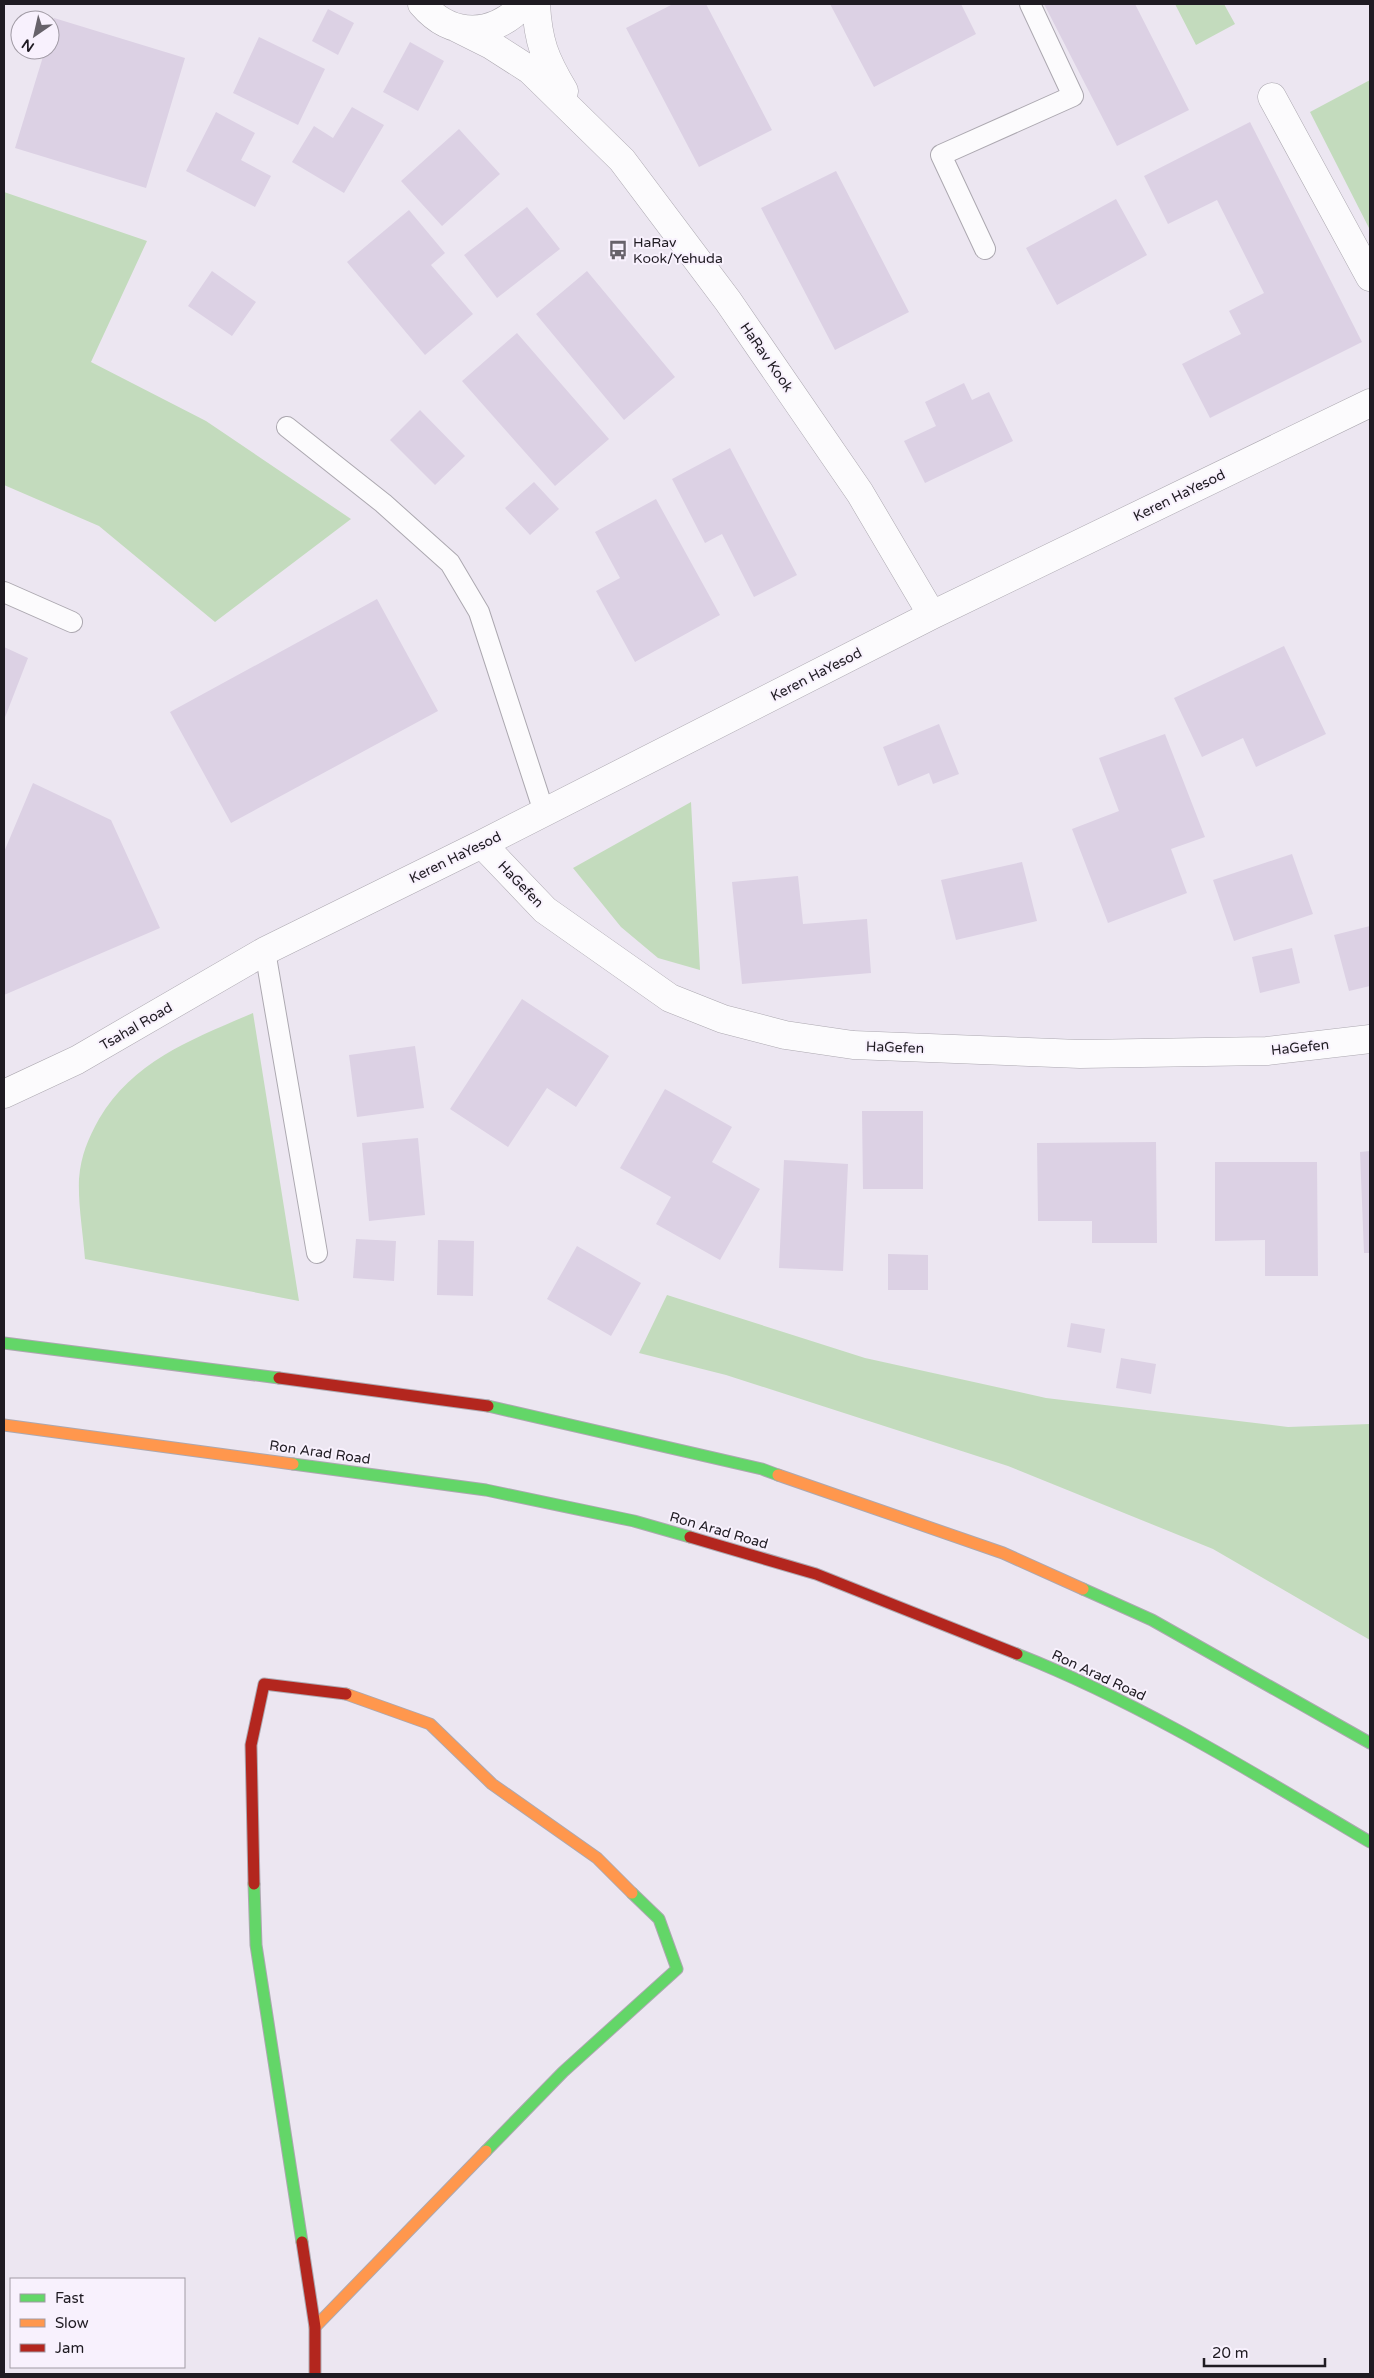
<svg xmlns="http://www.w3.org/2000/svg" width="1374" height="2378" font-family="'Varela Round',sans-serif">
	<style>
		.green { fill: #c3dbbd }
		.building { fill: #dcd1e4 }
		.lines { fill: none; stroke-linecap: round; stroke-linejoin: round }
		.lane-casing { stroke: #aca8b0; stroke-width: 22 }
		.street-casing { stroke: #aca8b0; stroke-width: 29 }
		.fast-casing { stroke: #aca8b0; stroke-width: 13 }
		.slow-casing { stroke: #aca8b0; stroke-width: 13 }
		.jam-casing { stroke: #aca8b0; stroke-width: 13 }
		.lane { stroke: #fcfbfd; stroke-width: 20 }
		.street { stroke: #fcfbfd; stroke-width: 28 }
		.fast { stroke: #63d668; stroke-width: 11 }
		.slow { stroke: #ff974d; stroke-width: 11 }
		.jam { stroke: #b3261e; stroke-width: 11 }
		.labels { text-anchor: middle; stroke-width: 4; stroke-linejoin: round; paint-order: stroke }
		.poi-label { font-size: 14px; fill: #1f1b22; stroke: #f8f1fd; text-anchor: start }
		.street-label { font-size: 14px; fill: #1f1b22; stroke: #f8f1fd }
	</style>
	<rect width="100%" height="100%" fill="#ece6f1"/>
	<path class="green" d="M1175,4H1224L1235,24L1196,45Z
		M1370,80V230L1310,112Z
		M4,192L147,241L91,362L206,421L351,519L215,622L99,526L4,485Z
		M691,802L700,970L658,958L621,927L573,868Z
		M253,1013L299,1301L85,1259C83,1233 78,1205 79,1179C81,1155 88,1139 99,1119C134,1060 193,1039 253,1013Z
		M667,1295L865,1358L1046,1398L1288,1427L1370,1424V1640L1213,1549L1008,1466L726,1375L639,1353Z"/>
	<path class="building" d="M673,4H706L772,130L699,167L626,28Z
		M830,4H961L976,34L874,87Z
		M1044,4H1135L1189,110L1117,146Z
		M328,9L354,23L338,55L312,41Z
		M54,18L185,58L146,188L15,148L45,50H50V33Z
		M259,37L325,69L298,125L233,93Z
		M410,42L444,61L418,111L383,92Z
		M352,107L384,125L344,193L292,162L314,126L333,138Z
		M216,112L255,133L241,160L271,176L255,207L186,171Z
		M1250,122L1362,342L1210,418L1182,364L1241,334L1229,311L1264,293L1217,200L1168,224L1144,176Z
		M459,129L500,174L442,226L401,181Z
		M836,171L909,312L835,350L761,208Z
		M1116,199L1147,255L1057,305L1026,248Z
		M527,207L560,249L497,298L464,255Z
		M409,210L445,253L431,265L473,314L425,355L347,262Z
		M212,271L256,302L232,336L188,306Z
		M587,271L675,377L624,420L536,314Z
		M517,333L609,439L555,486L462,381Z
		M964,383L972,400L989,392L1013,441L925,483L904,441L936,426L925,402Z
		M420,410L465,456L435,485L390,440Z
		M730,448L797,575L754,597L722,534L705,543L672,479Z
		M534,482L559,509L530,535L505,508Z
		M656,499L720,615L635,662L596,591L620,578L595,532Z
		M377,599L438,711L231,823L170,712Z
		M1284,646L1326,734L1256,767L1243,738L1202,757L1174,698Z
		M4,647L28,658L4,720Z
		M939,724L959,774L933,784L929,773L898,786L883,747Z
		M1165,734L1205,837L1171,849L1187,893L1108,923L1072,829L1119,811L1099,758Z
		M33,783L111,820L160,928L4,995V852Z
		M1292,854L1313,914L1234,941L1213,880Z
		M1022,862L1037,921L956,940L941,880Z
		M798,876L803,924L867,919L871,973L742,984L732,882Z
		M1370,926V986L1349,991L1334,935Z
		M1292,948L1300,983L1260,993L1252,957Z
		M522,999L609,1056L576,1107L547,1088L508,1147L450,1109Z
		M415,1046L424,1108L357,1117L349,1055Z
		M665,1089L732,1127L712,1162L760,1189L720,1260L656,1224L671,1197L620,1168Z
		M862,1111H923V1189H863Z
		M418,1138L425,1215L369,1221L362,1143Z
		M1156,1142L1157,1243H1092V1221H1038L1037,1143Z
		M1370,1151V1253H1364L1360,1152Z
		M784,1160L848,1164L843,1271L779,1268Z
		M1215,1162H1317L1318,1276H1265V1240L1215,1241Z
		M356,1239L396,1241L394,1281L353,1278Z
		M438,1240L474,1241L473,1296L437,1295Z
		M577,1246L641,1283L611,1336L547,1299Z
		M888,1254L928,1255V1290H888Z
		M1071,1323L1105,1329L1101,1353L1067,1347Z
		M1121,1358L1156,1364L1151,1394L1116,1388Z"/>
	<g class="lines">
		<defs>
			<path id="lane" d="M985,249L941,155L1073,96L1030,4
				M287,427L383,503L450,563L479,612L544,812
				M4,592L72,622
				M265,951L317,1253"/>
			<path id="street" d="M422,4C452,39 494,37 524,4
				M536,4C538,42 545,59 564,91
				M457,28L491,45L530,70L622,160L728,301L860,493L932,615
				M1272,97L1370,277
				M482,844L545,910L670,998L723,1019L785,1035L853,1045L1080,1054L1267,1051L1370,1039
				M4,1094L77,1060L265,951L482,844L932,615L1370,403"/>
			<path id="fast" d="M4,1343L279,1378
				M488,1406L762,1469L778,1475
				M293,1464L486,1490L634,1521L690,1537
				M1083,1589L1152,1620L1370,1743
				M1017,1654C1141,1703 1255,1774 1370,1842
				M254,1884L256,1945L302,2242
				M486,2151L563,2072L677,1969L659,1919L632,1893"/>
			<path id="slow" d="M4,1425L293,1464
				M778,1475L1003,1553L1083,1589
				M346,1694L430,1724L492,1784L597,1858L632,1893
				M315,2327L486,2151"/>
			<path id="jam" d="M279,1378L488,1406
				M690,1537L816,1574L1017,1654
				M254,1884L251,1745L264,1684L346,1694
				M302,2242L315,2327V2374"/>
		</defs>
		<use href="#lane" class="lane-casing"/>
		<use href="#street" class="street-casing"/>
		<use href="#fast" class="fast-casing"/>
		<use href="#slow" class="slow-casing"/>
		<use href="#jam" class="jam-casing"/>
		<use href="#lane" class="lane"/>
		<use href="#street" class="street"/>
		<use href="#fast" class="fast"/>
		<use href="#slow" class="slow"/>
		<use href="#jam" class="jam"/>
	</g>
	<defs>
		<symbol id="bus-bare" viewBox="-9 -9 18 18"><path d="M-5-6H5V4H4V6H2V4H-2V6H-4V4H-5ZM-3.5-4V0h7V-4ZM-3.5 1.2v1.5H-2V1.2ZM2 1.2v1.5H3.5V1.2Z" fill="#67626a" stroke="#f8f1fd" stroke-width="2.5" paint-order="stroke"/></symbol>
	</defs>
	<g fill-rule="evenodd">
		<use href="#bus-bare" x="604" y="236" width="28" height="28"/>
	</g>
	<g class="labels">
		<g class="poi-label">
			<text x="633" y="247">HaRav<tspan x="633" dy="16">Kook/Yehuda</tspan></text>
		</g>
		<g class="street-label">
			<text transform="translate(767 357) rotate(55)" y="5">HaRav Kook</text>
			<text transform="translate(1179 495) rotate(-26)" y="5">Keren HaYesod</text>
			<text transform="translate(816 674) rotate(-27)" y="5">Keren HaYesod</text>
			<text transform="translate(455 857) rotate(-26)" y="5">Keren HaYesod</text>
			<text transform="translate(521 884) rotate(46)" y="5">HaGefen</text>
			<text transform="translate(136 1026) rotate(-30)" y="5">Tsahal Road</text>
			<text transform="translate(895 1047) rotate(2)" y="5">HaGefen</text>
			<text transform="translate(1300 1047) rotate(-6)" y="5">HaGefen</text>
			<text transform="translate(320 1452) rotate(8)" y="5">Ron Arad Road</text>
			<text transform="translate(719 1530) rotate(16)" y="5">Ron Arad Road</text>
			<text transform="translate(1099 1675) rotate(25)" y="5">Ron Arad Road</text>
		</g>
	</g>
	<rect width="1374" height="2378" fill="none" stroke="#1f1b22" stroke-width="10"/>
	<rect x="10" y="2278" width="175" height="90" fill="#f8f1fd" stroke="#a19ba5"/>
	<rect x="20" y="2294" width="25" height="8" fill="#63d668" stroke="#a19ba5"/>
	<text x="55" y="2303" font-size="15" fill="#1f1b22">Fast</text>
	<rect x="20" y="2319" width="25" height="8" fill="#ff974d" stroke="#a19ba5"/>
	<text x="55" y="2328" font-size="15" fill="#1f1b22">Slow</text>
	<rect x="20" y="2344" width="25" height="8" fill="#b3261e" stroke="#a19ba5"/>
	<text x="55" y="2353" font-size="15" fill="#1f1b22">Jam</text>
	<g transform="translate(35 35) rotate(214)"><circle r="24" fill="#f8f1fd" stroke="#a19ba5"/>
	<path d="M0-4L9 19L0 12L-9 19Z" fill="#67626a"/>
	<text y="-8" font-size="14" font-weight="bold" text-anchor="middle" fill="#1f1b22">N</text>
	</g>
	<path d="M1204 2358v8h121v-8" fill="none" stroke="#1f1b22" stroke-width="2.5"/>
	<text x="1212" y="2358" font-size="15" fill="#1f1b22" stroke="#f8f1fd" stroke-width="4" paint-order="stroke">20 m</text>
</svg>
